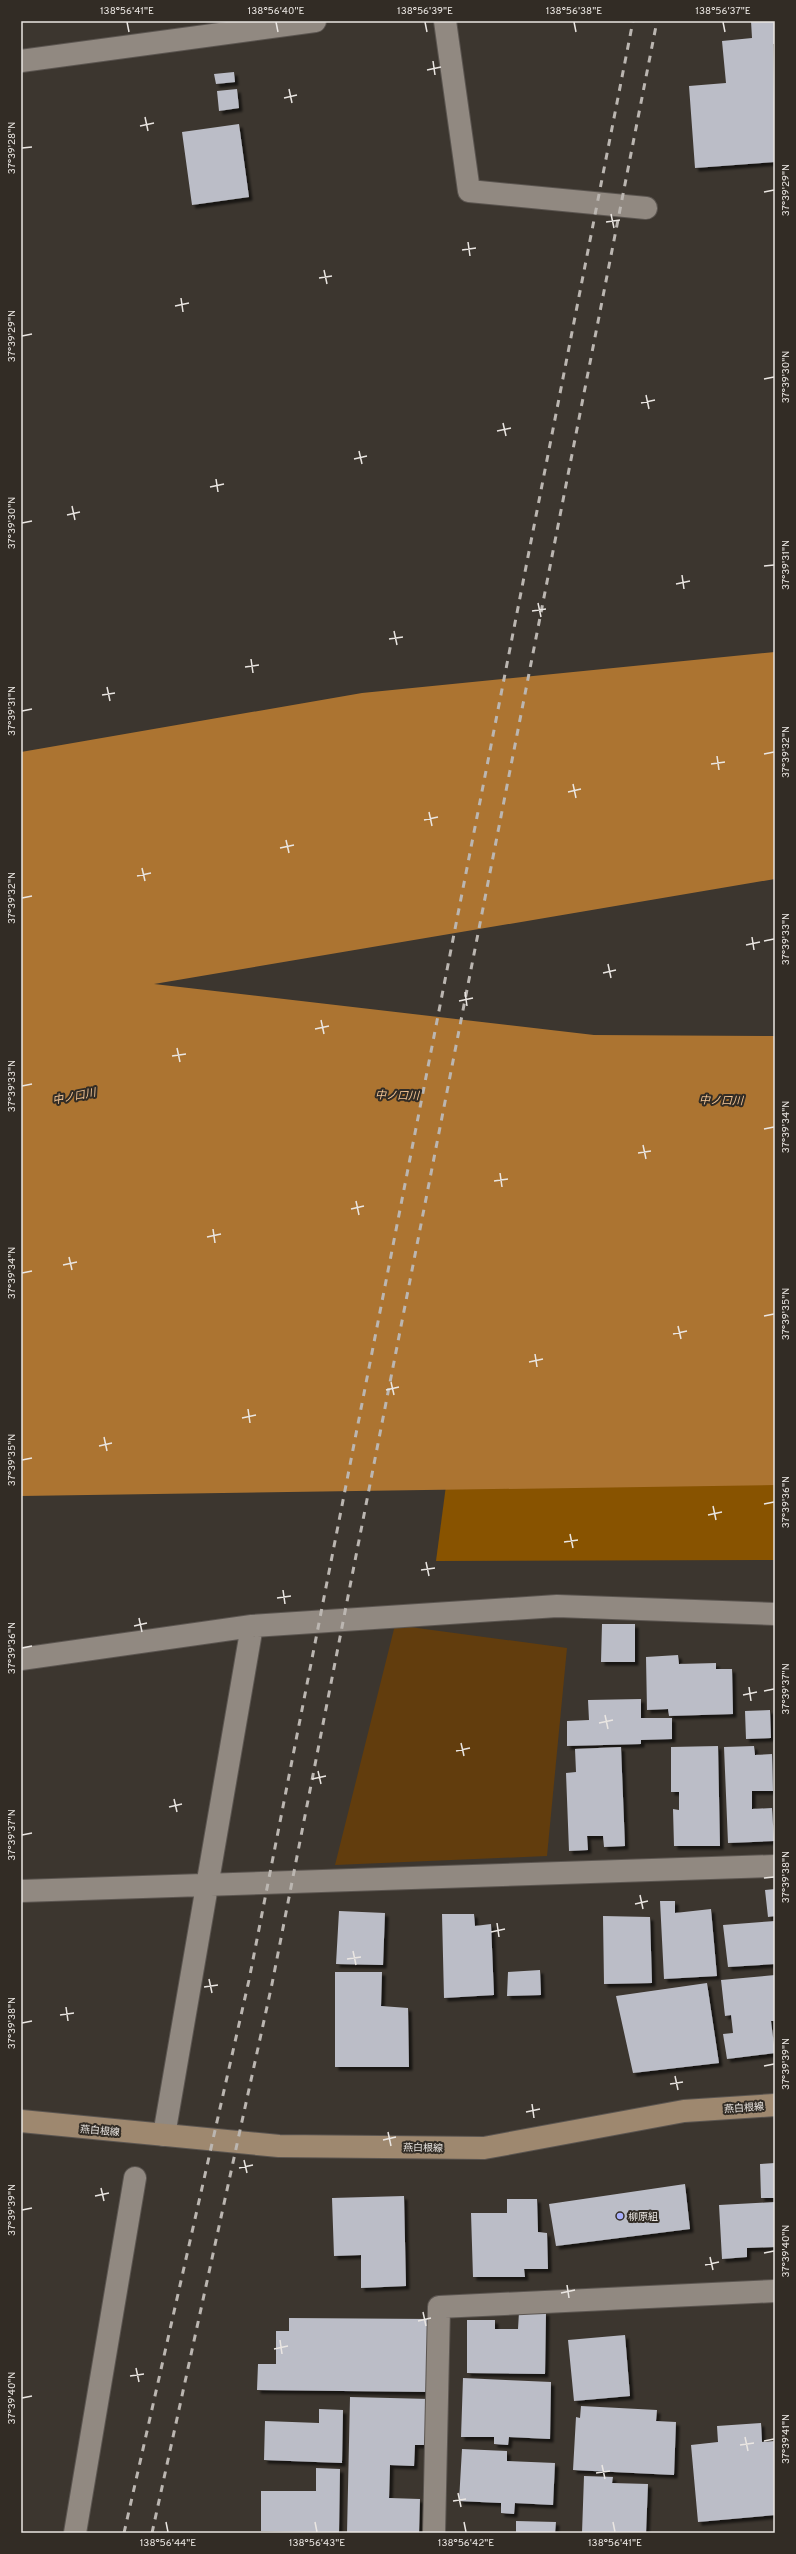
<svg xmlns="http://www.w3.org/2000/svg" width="796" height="2554" font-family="Overpass,'Noto Sans JP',sans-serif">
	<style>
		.green { fill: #623d0d }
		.forest { fill: #885300 }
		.water { fill: #ac7431 }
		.building { fill: #bbbdc7; filter: url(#shadow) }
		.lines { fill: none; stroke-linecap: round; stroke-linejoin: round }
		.minor-casing { stroke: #5b5550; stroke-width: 24 }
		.secondary-casing { stroke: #5b5550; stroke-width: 24 }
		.minor { stroke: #918981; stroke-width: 22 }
		.secondary { stroke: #9e886f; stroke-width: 22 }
		.rail { stroke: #bbb6b1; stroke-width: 3; stroke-dasharray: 7 7; stroke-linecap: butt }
		.ticks { fill: none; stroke: #eae6e2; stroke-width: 1.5 }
		.poi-dot { fill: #a9b0fc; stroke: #322c25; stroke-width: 1.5 }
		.labels { text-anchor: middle; stroke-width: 4; stroke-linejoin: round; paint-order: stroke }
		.street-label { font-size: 10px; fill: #eae6e2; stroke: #322c25 }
		.poi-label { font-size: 10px; fill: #eae6e2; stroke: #322c25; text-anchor: start }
		.water-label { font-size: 11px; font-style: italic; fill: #f4c695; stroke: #322c25 }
		.neatline { fill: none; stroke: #eae6e2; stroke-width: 1.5 }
		.ticks-label { font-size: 10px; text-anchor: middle; fill: #eae6e2 }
	</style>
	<defs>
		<filter id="shadow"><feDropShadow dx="3.5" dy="3.5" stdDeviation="1" flood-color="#0009"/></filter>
	</defs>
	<rect width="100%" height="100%" fill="#3c362f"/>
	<path class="green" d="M395,1625L567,1648L547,1856L335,1865Z"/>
	<path class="forest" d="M775,1452V1560L436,1561L449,1463Z"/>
	<path class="water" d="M775,652V879L154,984L594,1035L775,1036V1485L21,1496V752L362,693Z"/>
	<path class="building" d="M751,21H775V44H773L775,162L695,168L689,86L726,83L722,41L752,38Z
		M234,72L235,82L216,84L214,74Z
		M237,89L239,108L219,111L217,91Z
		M239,124L249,197L192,205L182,132Z
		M602,1624H635V1662H601Z
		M678,1655L679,1664L716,1663V1669H732L733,1714L669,1716L668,1709L647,1710L646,1657Z
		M641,1699V1718H672V1739L641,1740V1744L567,1746V1721L589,1720L588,1700Z
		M770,1710L771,1738L746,1739L745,1711Z
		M718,1746L720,1846H674L673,1809L679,1810V1792H671V1747Z
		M754,1746L755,1755L772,1754L773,1791H752V1809L772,1808L774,1841L728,1843L724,1747Z
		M621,1747L625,1846L604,1847L603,1836H587L588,1850L569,1851L566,1773L576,1772L575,1749Z
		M775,1889V1916L768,1917L765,1890Z
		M660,1901H675V1913L711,1909L717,1976L664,1979Z
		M339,1911L385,1913L383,1965L336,1964Z
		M442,1914H474L475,1926L491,1924L494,1995L444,1998Z
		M603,1916L650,1917L652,1983L604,1984Z
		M775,1921V1964L728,1967L723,1925Z
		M540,1970L541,1995L507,1996L508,1972Z
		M335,1972H382L381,2006L408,2008L409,2067H335Z
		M775,1975V2021H771L775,2053L727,2059L723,2034L733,2033L731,2015L725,2016L721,1980Z
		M707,1983L719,2063L633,2073L616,1996Z
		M775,2163V2198H761L760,2164Z
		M685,2184L690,2229L556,2246L549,2204Z
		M404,2196L406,2286L361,2288V2255L334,2256L332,2198Z
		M507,2199H537L538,2232L547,2233L548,2269H524L525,2277H473L471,2213H507Z
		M775,2202V2247L747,2248V2257L722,2259L719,2205Z
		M519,2312H546L545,2374L467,2373V2320H495V2329H518Z
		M289,2318L431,2319L430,2392L257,2390L258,2364H276V2331H289Z
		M625,2335L630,2396L574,2401L568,2340Z
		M463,2378L551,2382L550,2439L509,2437L508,2445L494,2444V2437H461Z
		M350,2397L430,2399L429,2445H415L414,2466L390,2465L389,2498L420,2499L419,2533H347Z
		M581,2406L657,2410L656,2421L676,2422L674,2475L573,2470L576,2417L580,2418Z
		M319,2409L343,2410L342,2463L264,2460L265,2421L319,2423Z
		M761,2423L762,2442L775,2441V2515L698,2522L691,2445L718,2442L717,2426Z
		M462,2449L507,2451V2461L555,2463L553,2505L515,2503L514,2514L501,2513V2503L459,2501Z
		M316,2468L340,2469L339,2532L261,2531V2491H316Z
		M584,2476L613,2477L612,2483L648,2484L646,2533H582Z
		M516,2521L556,2522L555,2533H516Z"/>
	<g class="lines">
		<defs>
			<path id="minor" d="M445,21L469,191L646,208
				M21,61L315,21
				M252,1626L557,1606L775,1614
				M21,1659L252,1626L164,2135
				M21,1891L775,1866
				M75,2533L135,2178
				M434,2533L439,2307L775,2291"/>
			<path id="secondary" d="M21,2121L279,2146L484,2148L684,2111L775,2105"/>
		</defs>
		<use href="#minor" class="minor-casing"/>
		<use href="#secondary" class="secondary-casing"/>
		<use href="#minor" class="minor"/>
		<use href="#secondary" class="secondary"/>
		<path class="rail" d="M124,2533L249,1980L633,21
			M152,2533L272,1984L657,21"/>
	</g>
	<path class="ticks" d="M127,22L129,32M276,22L278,32M425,22L427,32M574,22L576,32M723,22L725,32M433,61L435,75M427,70L441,67M289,89L292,103M284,98L297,95M145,117L148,131M140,126L154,123M22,148L32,147M764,192L774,190M611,214L614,228M606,222L620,220M468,242L470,256M462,250L476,248M324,270L327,284M319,278L332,276M181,298L183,312M175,306L189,303M22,336L32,334M764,379L774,377M646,395L649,409M641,403L655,400M503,423L506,436M497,431L511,428M359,451L362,464M354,459L367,456M216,479L218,492M210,487L224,484M72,506L75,520M67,515L80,512M22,523L32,521M764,566L774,565M682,575L684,589M676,584L690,581M538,603L541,617M532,611L546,609M394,631L397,645M389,639L403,637M251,659L253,673M245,667L259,665M107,687L110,701M102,695L115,693M22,711L32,709M764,754L774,752M717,756L719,770M711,764L725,762M573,784L576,798M568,792L581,789M429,812L432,826M424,820L438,817M286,840L289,853M280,848L294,845M142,868L145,881M137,876L151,873M22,898L32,896M752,937L754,950M764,941L774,939M746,945L760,942M608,964L611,978M603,973L616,970M465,992L467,1006M459,1001L473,998M321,1020L324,1034M315,1029L329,1026M177,1048L180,1062M172,1056L186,1054M22,1086L32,1084M764,1129L774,1127M643,1145L646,1159M638,1153L651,1151M500,1173L502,1187M494,1181L508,1179M356,1201L359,1215M351,1209L364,1206M213,1229L215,1243M207,1237L221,1234M69,1257L72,1270M63,1265L77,1262M22,1273L32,1271M764,1316L774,1314M678,1326L681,1339M673,1334L687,1331M535,1354L537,1367M529,1362L543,1359M391,1382L394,1395M386,1390L399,1387M248,1409L250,1423M242,1418L256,1415M104,1437L107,1451M99,1446L112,1443M22,1460L32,1458M764,1504L774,1502M713,1506L716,1520M708,1515L722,1512M570,1534L573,1548M564,1542L578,1540M426,1562L429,1576M421,1570L435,1568M283,1590L285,1604M277,1598L291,1596M139,1618L142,1632M134,1626L147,1623M22,1648L32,1646M749,1687L751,1701M764,1691L774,1689M743,1695L757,1692M605,1715L608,1729M599,1723L613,1720M461,1743L464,1756M456,1751L470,1748M318,1771L321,1784M312,1779L326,1776M174,1799L177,1812M169,1807L182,1804M22,1835L32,1833M764,1878L774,1877M640,1895L643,1909M635,1904L648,1901M497,1923L499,1937M491,1932L505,1929M353,1951L356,1965M347,1959L361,1957M209,1979L212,1993M204,1987L218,1985M66,2007L68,2021M60,2015L74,2013M22,2023L32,2021M764,2066L774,2064M675,2076L678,2090M670,2084L683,2082M532,2104L534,2118M526,2112L540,2109M388,2132L391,2146M383,2140L396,2137M244,2160L247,2173M239,2168L253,2165M101,2188L104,2201M95,2196L109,2193M22,2210L32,2208M764,2253L774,2251M710,2257L713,2270M705,2265L719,2262M567,2285L569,2298M561,2293L575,2290M423,2312L426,2326M418,2321L431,2318M280,2340L282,2354M274,2349L288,2346M136,2368L139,2382M130,2376L144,2374M22,2398L32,2396M745,2437L748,2451M764,2441L774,2439M740,2445L754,2443M602,2465L605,2479M596,2473L610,2471M458,2493L461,2507M453,2501L466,2499M166,2522L168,2532M315,2522L317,2532M464,2522L466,2532M613,2522L615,2532"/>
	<circle class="poi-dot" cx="620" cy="2216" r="4"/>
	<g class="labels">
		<g class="street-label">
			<text transform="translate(744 2107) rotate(-4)" y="4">燕白根線</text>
			<text transform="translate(100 2130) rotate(5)" y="4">燕白根線</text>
			<text transform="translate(423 2147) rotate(1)" y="4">燕白根線</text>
		</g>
		<g class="poi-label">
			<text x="628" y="2220">柳原組</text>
		</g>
		<g class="water-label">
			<text transform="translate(397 1095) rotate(1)" y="4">中ノ口川</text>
			<text transform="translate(74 1096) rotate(-11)" y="4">中ノ口川</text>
			<text transform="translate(721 1100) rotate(1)" y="4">中ノ口川</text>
		</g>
	</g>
	<rect width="796" height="2554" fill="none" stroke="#322c25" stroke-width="44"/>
	<rect x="22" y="22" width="752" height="2510" class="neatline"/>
	<g class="ticks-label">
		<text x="127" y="14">138°56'41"E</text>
		<text x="276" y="14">138°56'40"E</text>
		<text x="425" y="14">138°56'39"E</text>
		<text x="574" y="14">138°56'38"E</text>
		<text x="723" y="14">138°56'37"E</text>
		<text transform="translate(11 148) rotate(-90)" y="4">37°39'28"N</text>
		<text transform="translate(785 190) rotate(-90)" y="4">37°39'29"N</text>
		<text transform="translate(11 336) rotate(-90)" y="4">37°39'29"N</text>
		<text transform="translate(785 377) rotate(-90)" y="4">37°39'30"N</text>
		<text transform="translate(11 523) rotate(-90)" y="4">37°39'30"N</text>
		<text transform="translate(785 565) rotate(-90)" y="4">37°39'31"N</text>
		<text transform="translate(11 711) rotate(-90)" y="4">37°39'31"N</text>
		<text transform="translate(785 752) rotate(-90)" y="4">37°39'32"N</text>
		<text transform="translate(11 898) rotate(-90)" y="4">37°39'32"N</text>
		<text transform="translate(785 939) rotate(-90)" y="4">37°39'33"N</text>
		<text transform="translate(11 1086) rotate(-90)" y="4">37°39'33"N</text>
		<text transform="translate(785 1127) rotate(-90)" y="4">37°39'34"N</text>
		<text transform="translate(11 1273) rotate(-90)" y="4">37°39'34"N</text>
		<text transform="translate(785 1314) rotate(-90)" y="4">37°39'35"N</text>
		<text transform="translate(11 1460) rotate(-90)" y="4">37°39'35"N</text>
		<text transform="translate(785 1502) rotate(-90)" y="4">37°39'36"N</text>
		<text transform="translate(11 1648) rotate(-90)" y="4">37°39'36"N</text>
		<text transform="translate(785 1689) rotate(-90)" y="4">37°39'37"N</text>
		<text transform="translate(11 1835) rotate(-90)" y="4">37°39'37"N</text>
		<text transform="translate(785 1877) rotate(-90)" y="4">37°39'38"N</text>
		<text transform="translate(11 2023) rotate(-90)" y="4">37°39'38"N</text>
		<text transform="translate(785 2064) rotate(-90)" y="4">37°39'39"N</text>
		<text transform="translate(11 2210) rotate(-90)" y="4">37°39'39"N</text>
		<text transform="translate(785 2251) rotate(-90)" y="4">37°39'40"N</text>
		<text transform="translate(11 2398) rotate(-90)" y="4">37°39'40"N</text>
		<text transform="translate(785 2439) rotate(-90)" y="4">37°39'41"N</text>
		<text x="168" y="2546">138°56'44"E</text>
		<text x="317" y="2546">138°56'43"E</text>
		<text x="466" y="2546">138°56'42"E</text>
		<text x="615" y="2546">138°56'41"E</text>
	</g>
</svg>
